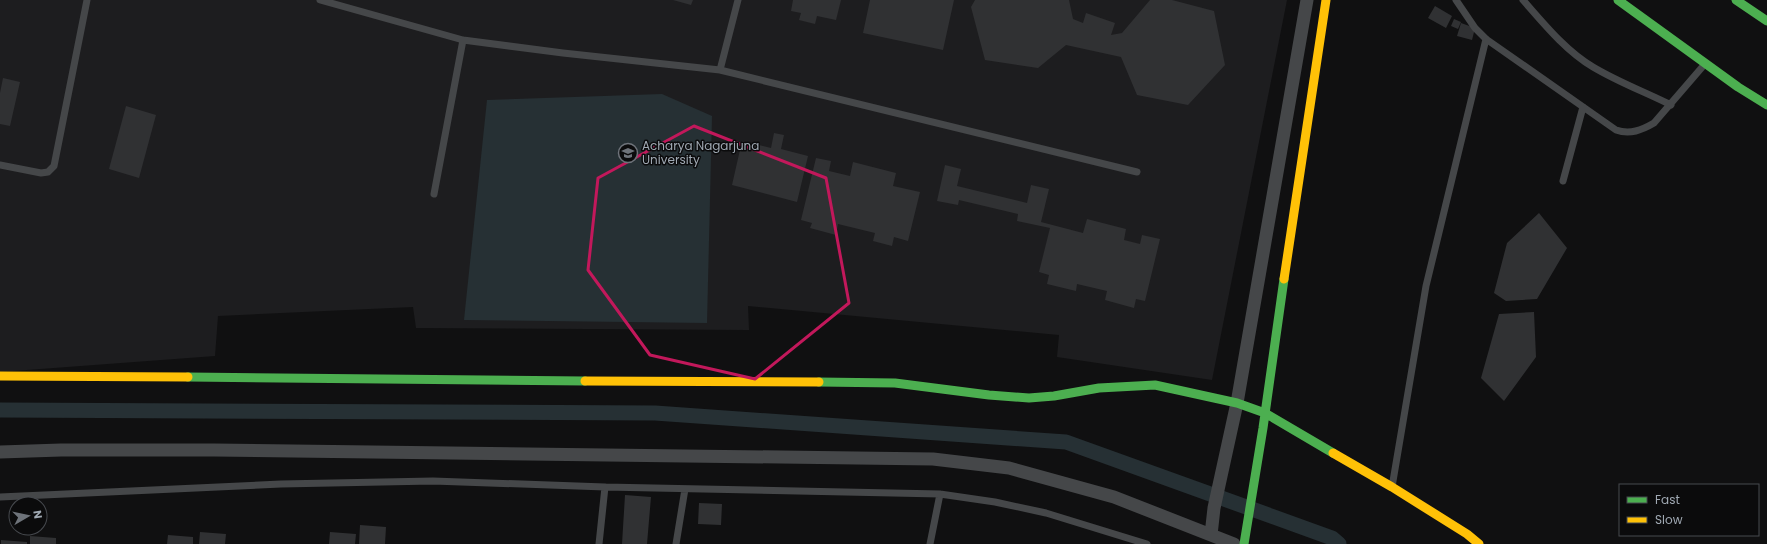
<svg xmlns="http://www.w3.org/2000/svg" width="1767" height="544" font-family="Poppins,sans-serif">
	<style>
		.built { fill: #1d1d1f }
		.water { fill: #263034 }
		.lines { fill: none; stroke-linecap: round; stroke-linejoin: round }
		.canal { stroke: #263034; stroke-width: 15 }
		.building { fill: #303133 }
		.lane { stroke: #454749; stroke-width: 7 }
		.street { stroke: #454749; stroke-width: 13 }
		.fast { stroke: #4caf50; stroke-width: 9 }
		.slow { stroke: #ffc107; stroke-width: 9 }
		.marked { fill: none; stroke: #c2185b; stroke-width: 3; stroke-linejoin: round }
		.labels { text-anchor: middle; stroke-width: 3; stroke-linejoin: round; paint-order: stroke }
		.poi-label { font-size: 12px; fill: #a0a9b3; stroke: #0b0b0c; text-anchor: start }
	</style>
	<rect width="100%" height="100%" fill="#101011"/>
	<path class="built" d="M0,0H1287L1212,380L1057,357L1059,335L748,306L749,330L416,328L413,307L218,316L215,356L0,372Z"/>
	<path class="water" d="M662,94L712,116L707,323L464,320L487,100Z"/>
	<g class="lines">
		<path class="canal" d="M0,410L655,413L1066,442L1332,538L1339,544"/>
	</g>
	<path class="building" d="M673,0H693L691,5Z
		M793,0H841L836,20L817,16L815,24L799,20L801,13L791,11Z
		M870,0H954L943,50L863,33Z
		M975,0H1069L1073,19L1083,23L1086,13L1115,23L1111,35L1122,33L1150,0H1172L1214,11L1225,65L1188,105L1137,95L1121,57L1066,45L1038,68L985,60L971,7Z
		M1435,6L1452,16L1446,28L1428,18Z
		M1454,19L1461,22L1458,29L1451,26Z
		M1461,23L1475,28L1472,40L1457,36Z
		M3,78L20,82L10,126L0,124V93Z
		M126,106L156,115L139,178L109,169Z
		M774,133L784,135L781,149L808,156L797,202L732,185L742,141L771,148Z
		M816,158L831,161L829,171L850,176L853,162L896,173L893,186L920,192L908,241L894,237L892,246L873,241L875,233L838,224L836,235L810,228L812,223L801,220Z
		M945,165L961,169L957,186L1027,203L1031,185L1049,189L1041,222L1083,233L1087,219L1126,229L1124,240L1140,244L1142,235L1160,239L1145,301L1136,299L1134,308L1105,300L1107,291L1077,284L1076,291L1047,284L1049,275L1039,272L1050,228L1017,221L1018,214L959,200L958,205L937,201Z
		M1539,213L1567,248L1537,299L1506,301L1494,293L1507,243Z
		M1534,312L1536,357L1504,401L1481,378L1499,314Z
		M625,495L651,497L647,544H622Z
		M699,503L722,504L721,525L698,524Z
		M360,525L386,527L385,544H359Z
		M200,532L226,534L225,544H199Z
		M330,532L356,534L355,544H329Z
		M168,535L193,537V544H167Z
		M30,536L56,538V544H30Z
		M1,540L27,542V544H1Z"/>
	<g class="lines">
		<path class="lane" d="M320,0L463,40L563,53L720,70L1137,172
			M1456,0L1475,28L1486,39L1616,130C1630,135 1642,130 1654,123L1704,65
			M1523,0C1544,24 1566,51 1593,67C1618,82 1645,92 1671,105
			M720,70L738,0
			M0,165L41,173L48,172L54,166L87,0
			M1563,181L1583,107
			M434,194L463,40
			M1392,487L1426,286L1486,39
			M0,497L281,484L433,481L605,487L940,494L995,502L1046,513L1147,544
			M599,544L605,487
			M676,544L685,489
			M930,544L940,494"/>
		<path class="street" d="M0,452L61,450H214L933,459L1009,468L1114,497L1234,544
			M1211,535L1214,508L1237,403L1307,0"/>
		<path class="fast" d="M1618,0L1738,87L1767,105
			M1736,0L1767,21
			M188,377L585,381
			M819,382L895,383L989,395L1029,398L1054,396L1099,388L1155,385L1237,403L1265,413L1333,453
			M1244,544L1263,428L1284,279"/>
		<path class="slow" d="M1284,279L1326,0
			M0,376L188,377
			M585,381L819,382
			M1333,453L1392,487L1467,534L1479,544"/>
	</g>
	<path class="marked" d="M694,126L826,178L849,303L755,379L650,355L588,270L598,178Z"/>
	<defs>
		<symbol id="university-ring" viewBox="-11 -11 22 22"><circle r="9.5" fill="#0b0b0c" stroke="#6e737a" stroke-width="1.5"/><path d="M0-5L7-2L0 1L-7-2ZM-4 1L0 2.5L4 1V4Q0 6-4 4Z" fill="#6e737a"/></symbol>
	</defs>
	<g fill-rule="evenodd">
		<use href="#university-ring" x="617" y="142" width="22" height="22"/>
	</g>
	<g class="labels">
		<g class="poi-label">
			<text x="642" y="150">Acharya Nagarjuna<tspan x="642" dy="14">University</tspan></text>
		</g>
	</g>
	<rect x="1619" y="484" width="140" height="52" fill="#0b0b0c" stroke="#474a4f"/>
	<rect x="1627" y="497" width="20" height="6" fill="#4caf50" stroke="#474a4f"/>
	<text x="1655" y="504" font-size="12" fill="#a0a9b3">Fast</text>
	<rect x="1627" y="517" width="20" height="6" fill="#ffc107" stroke="#474a4f"/>
	<text x="1655" y="524" font-size="12" fill="#a0a9b3">Slow</text>
	<g transform="translate(28 516) rotate(81)"><circle r="19" fill="#0b0b0c" stroke="#474a4f"/>
	<path d="M0-3L7 15L0 10L-7 15Z" fill="#6e737a"/>
	<text y="-6" font-size="11" font-weight="bold" text-anchor="middle" fill="#a0a9b3">N</text>
	</g>
</svg>
